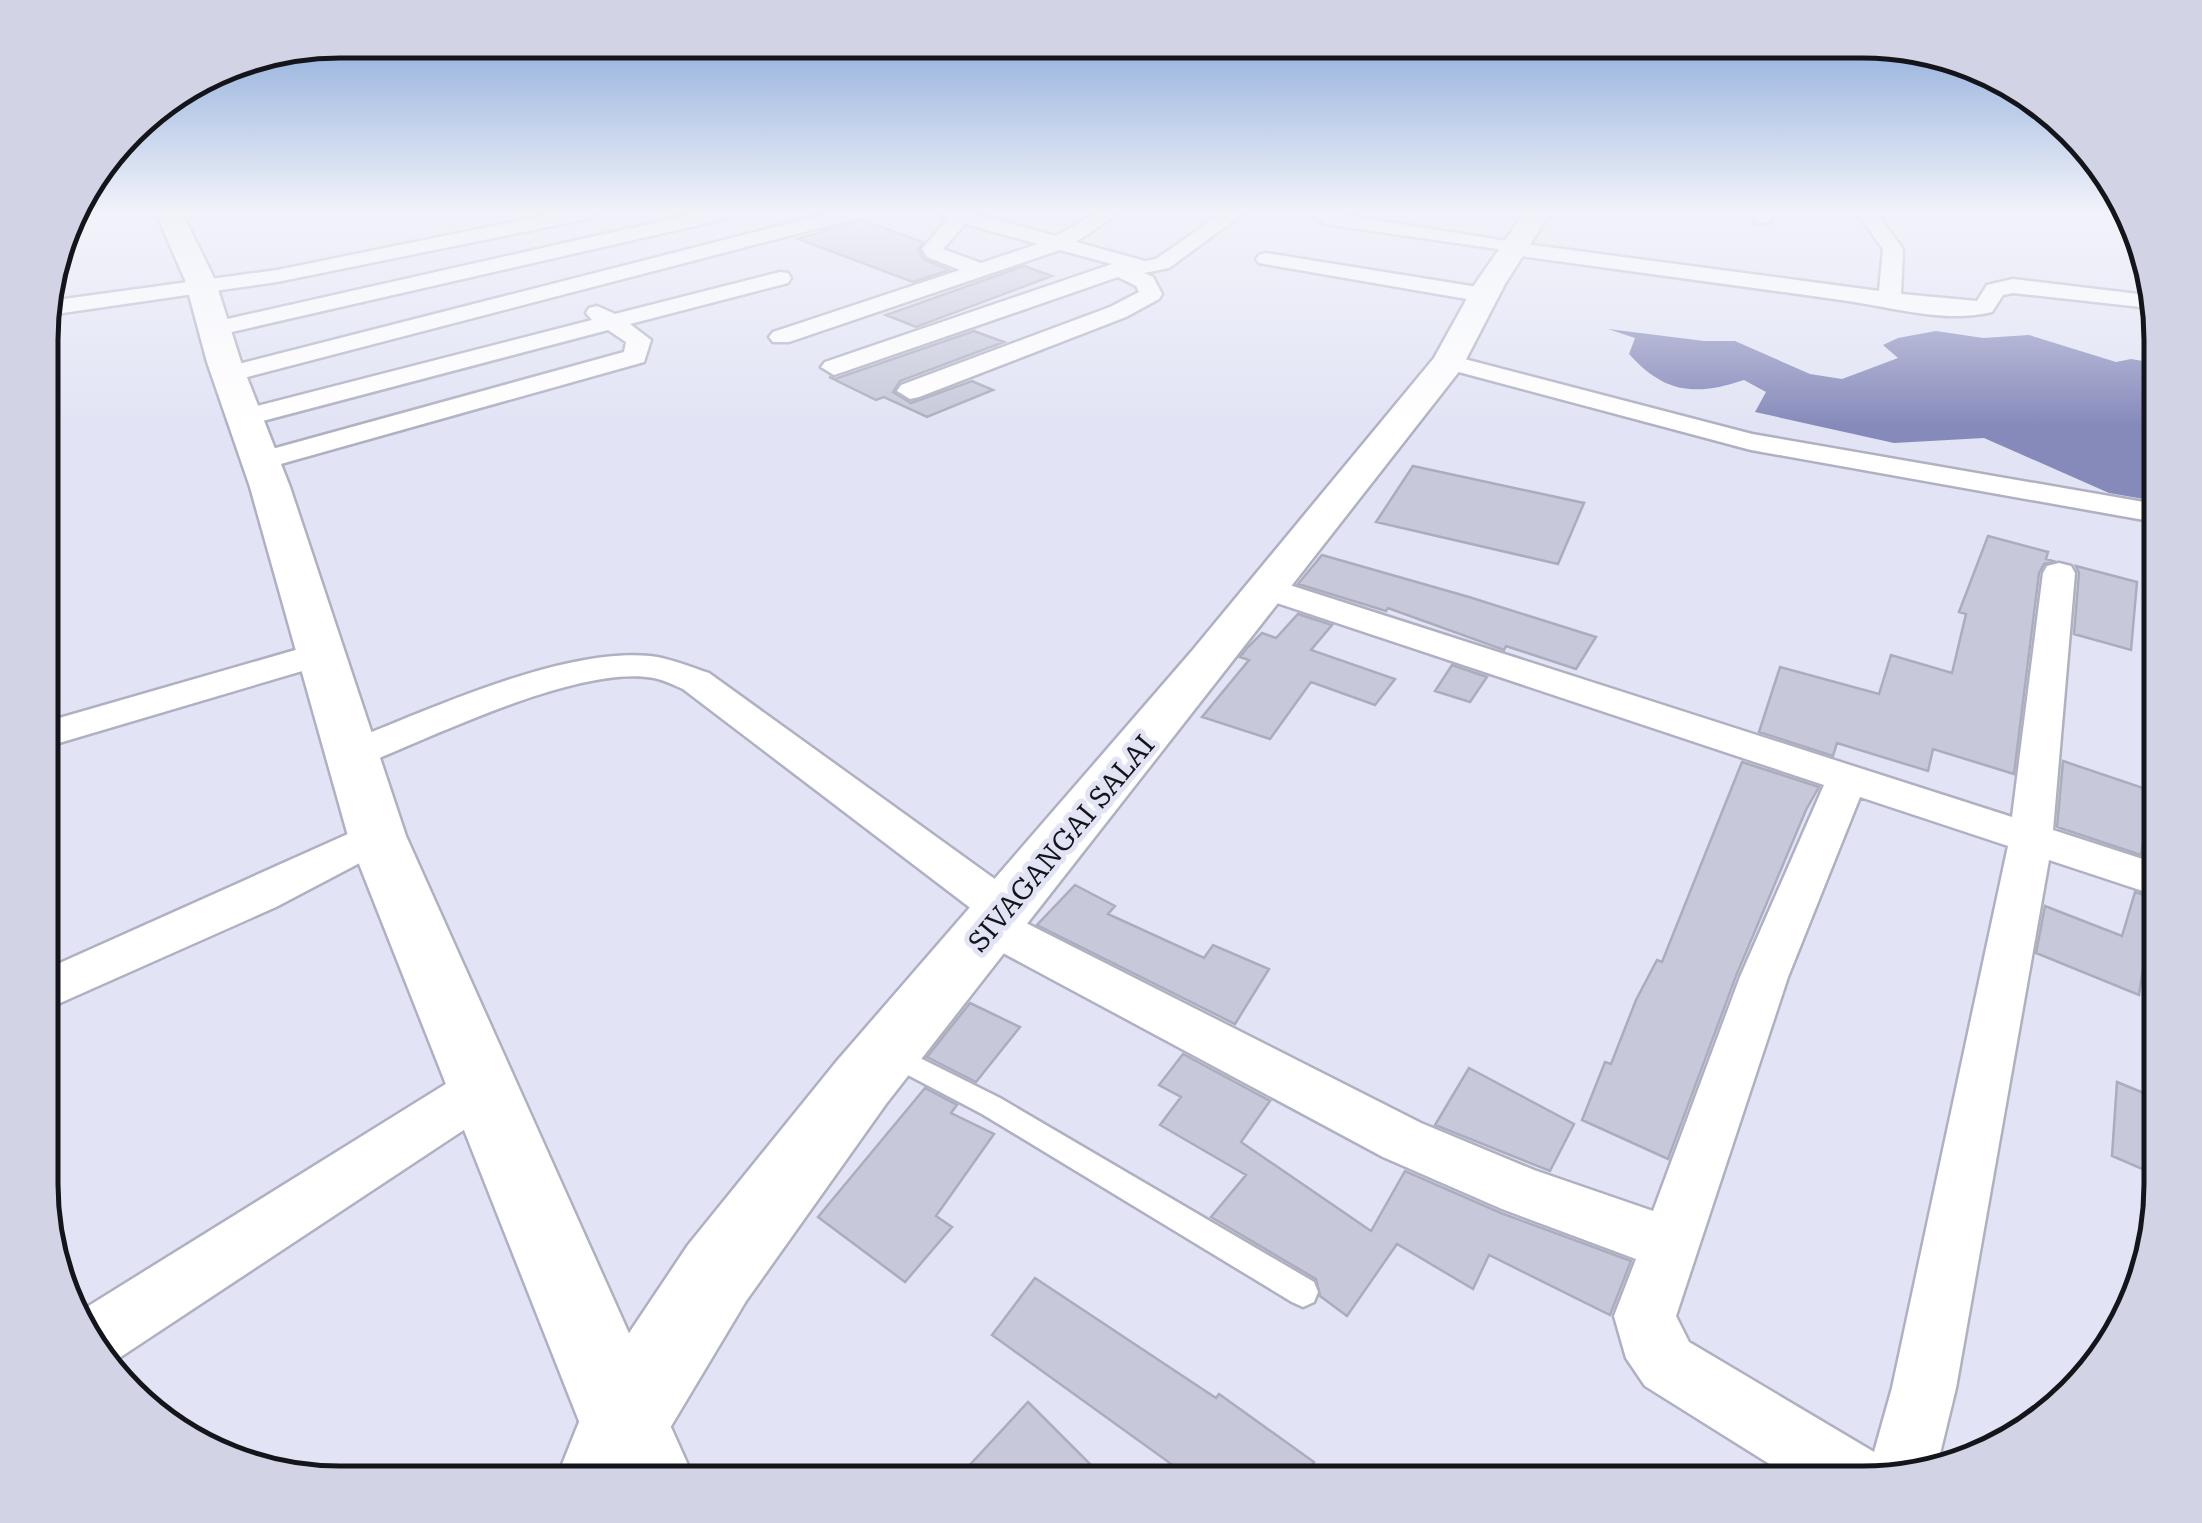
<svg xmlns="http://www.w3.org/2000/svg" width="2202" height="1523" font-family="'Roboto Serif',serif">
	<style>
		.water { fill: #868aba }
		.building { fill: #c7c9da; stroke: #abadbd; stroke-width: 2.5 }
		.lines { fill: none; stroke-linecap: round; stroke-linejoin: round }
		.lane-casing { stroke: #afb1c2; stroke-width: 5 }
		.street-casing { stroke: #afb1c2; stroke-width: 5 }
		.secondary-casing { stroke: #afb1c2; stroke-width: 5 }
		.primary-casing { stroke: #afb1c2; stroke-width: 5 }
		.lane { fill: #fff; fill-rule: evenodd }
		.street { fill: #fff; fill-rule: evenodd }
		.secondary { fill: #fff; fill-rule: evenodd }
		.primary { fill: #fff; fill-rule: evenodd }
		.labels { text-anchor: middle; stroke-width: 10; stroke-linejoin: round; paint-order: stroke }
		.street-label { font-size: 28px; fill: #14151b; stroke: #e2e4f5 }
		.rim { fill: none; stroke: #14151b; stroke-width: 5 }
	</style>
	<rect width="100%" height="100%" fill="#e2e4f5"/>
	<path class="water" d="M1608,329L1704,341H1735L1810,374L1842,379L1898,358L1883,345L1898,338L1936,331L1983,338L2029,335L2116,362L2131,359L2161,364V502L2109,493L1984,438L1894,443L1755,412L1766,392L1744,380C1696,396 1665,394 1629,354L1635,338Z"/>
	<path class="building" d="M862,220L923,242L918,249L924,259L949,270L913,282L798,239Z
		M1024,266L1052,276L916,327L886,315Z
		M974,331L1004,342L900,381L893,392L911,403L972,381L993,390L927,417L884,397L876,400L829,377L835,379Z
		M1413,466L1584,503L1558,564L1376,522Z
		M1988,536L2048,552L2046,559L2053,561L2044,564L2039,573L2014,774L1933,749L1928,771L1837,743L1833,756L1759,732L1780,667L1879,694L1891,655L1952,673L1966,614L1959,612Z
		M1322,555L1469,597L1596,637L1576,669L1506,646L1504,650L1388,608L1386,611L1298,584Z
		M2076,566L2137,582L2131,650L2074,634L2079,573Z
		M1298,614L1332,625L1311,650L1395,679L1375,705L1311,682L1270,739L1202,717L1249,660L1240,657L1247,648L1262,633L1276,638Z
		M1452,665L1487,677L1470,702L1435,691Z
		M2063,761L2152,791L2141,855L2057,827Z
		M1742,762L1819,787L1806,810L1736,976L1668,1159L1582,1120L1605,1062L1611,1064L1636,1000L1657,960L1662,962Z
		M1075,885L1115,906L1108,914L1204,958L1213,945L1269,969L1235,1024L1037,925Z
		M2135,892L2161,900V941L2148,936L2139,995L2036,953L2045,906L2122,936Z
		M970,1003L1020,1027L976,1082L927,1057Z
		M1183,1054L1270,1101L1241,1142L1371,1231L1405,1171L1501,1213L1631,1261L1610,1315L1489,1255L1473,1289L1397,1244L1347,1316L1320,1296L1316,1279L1211,1217L1246,1175L1160,1125L1181,1097L1159,1085Z
		M1469,1068L1574,1124L1550,1171L1435,1125Z
		M2117,1082L2161,1100V1177L2112,1156Z
		M925,1088L957,1105L951,1113L994,1134L936,1216L952,1227L905,1282L818,1217Z
		M1035,1278L1216,1398L1219,1394L1314,1462L1302,1483H1163L1174,1466L992,1335Z
		M1028,1402L1109,1483H953Z"/>
	<g class="lines">
		<defs>
			<path id="lane" d="M894,1045L1000,1098L1314,1282L1318,1292L1314,1302L1303,1307L1292,1302L982,1114L885,1063L881,1056L885,1049Z"/>
			<path id="street" d="M557,213H596L587,219L277,282L42,316V302L277,270Z
				M698,213H734L725,219L214,336L202,329L214,322Z
				M830,213H863L861,217L228,382L215,374L219,369Z
				M939,213H971L1056,236L1096,213H1119L1076,242L1145,261L1156,259L1222,213H1244L1169,268L1144,273L1153,277L1162,294L1159,299L1126,317L919,397L910,399L897,391L901,385L1110,307L1139,292L1136,286L1118,277L843,372L834,375L821,367L825,362L1112,264L1060,250L789,342H773L769,337L773,332L960,270L927,257L922,249L948,219ZM965,224L1038,244L981,263L943,249Z
				M1332,213L1525,244L1879,291L1883,249L1857,213H1876L1903,249L1901,294L1977,301L1987,285L2013,279L2155,296L2159,309L2013,293L2003,295L1992,312C1945,324 1888,306 1841,300C1732,285 1623,270 1514,255L1505,250L1325,224L1315,218L1318,214Z
				M1753,213H1773L1770,223H1756Z
				M1266,253L1484,288L1495,295L1484,302L1259,263L1256,259L1259,255Z
				M780,272L788,273L791,278L788,283L630,324L651,340L644,362L270,467H250L246,461L250,455L624,352L626,342L608,330L244,426L231,418L234,412L592,320L586,313L589,308L597,306L615,314Z
				M1449,355L1752,434L2161,505V523L1751,450L1440,367L1437,362L1440,357Z
				M2059,563L2071,566L2075,573L2053,830L2161,865V897L2049,860L1956,1388L1937,1466L1863,1483H1800L1645,1386L1626,1358L1614,1316L1636,1259L1502,1209L1383,1157L975,938L968,926L977,913L683,689C674,685 664,680 654,678C581,664 437,735 367,763L353,767L339,763L333,754L339,745C425,712 558,648 650,656C670,658 690,667 709,673L1021,898L1028,910L1022,921L1421,1123L1534,1170L1653,1211L1740,977L1824,785L1253,595L1248,588L1253,581H1277L2012,817L2043,573L2047,566ZM1860,797L2008,846L1892,1388L1874,1452L1689,1342L1676,1316L1788,977Z
				M323,642L336,645L341,653L336,661L42,748V723Z
				M377,821L392,826L398,836L392,846L276,907L42,1011V971Z
				M484,1066L503,1072L510,1088L503,1104L110,1364L80,1333L74,1315L465,1072Z"/>
			<path id="secondary" d="M156,213H182L215,280L241,362L290,487L406,836L696,1483L603,1482L348,836L250,487L207,362L185,280Z"/>
			<path id="primary" d="M1524,213H1550L1505,284L1461,369L886,1104L746,1301L661,1443L647,1483L555,1482L593,1387L688,1245L836,1062L1191,652L1434,358L1475,284Z"/>
		</defs>
		<use href="#lane" class="lane-casing"/>
		<use href="#street" class="street-casing"/>
		<use href="#secondary" class="secondary-casing"/>
		<use href="#primary" class="primary-casing"/>
		<use href="#lane" class="lane"/>
		<use href="#street" class="street"/>
		<use href="#secondary" class="secondary"/>
		<use href="#primary" class="primary"/>
	</g>
	<linearGradient id="sky" x2="0" y2="1"><stop stop-color="#81a3d6"/><stop offset="0.5" stop-color="#f2f3fa"/><stop offset="1" stop-color="#f2f3fa" stop-opacity="0"/></linearGradient>
	<rect width="2202" height="426" fill="url(#sky)"/>
	<g class="labels">
		<g class="street-label">
			<text transform="translate(1061 843) rotate(-50)" y="10">SIVAGANGAI SALAI</text>
		</g>
	</g>
	<path d="M0 0H2202V1523H0ZM340 58H1862A282 282 0 0 1 2144 340V1184A282 282 0 0 1 1862 1466H340A282 282 0 0 1 58 1184V340A282 282 0 0 1 340 58Z" fill="#d2d3e4" fill-rule="evenodd"/>
	<path class="rim" d="M340 58H1862A282 282 0 0 1 2144 340V1184A282 282 0 0 1 1862 1466H340A282 282 0 0 1 58 1184V340A282 282 0 0 1 340 58Z"/>
</svg>
